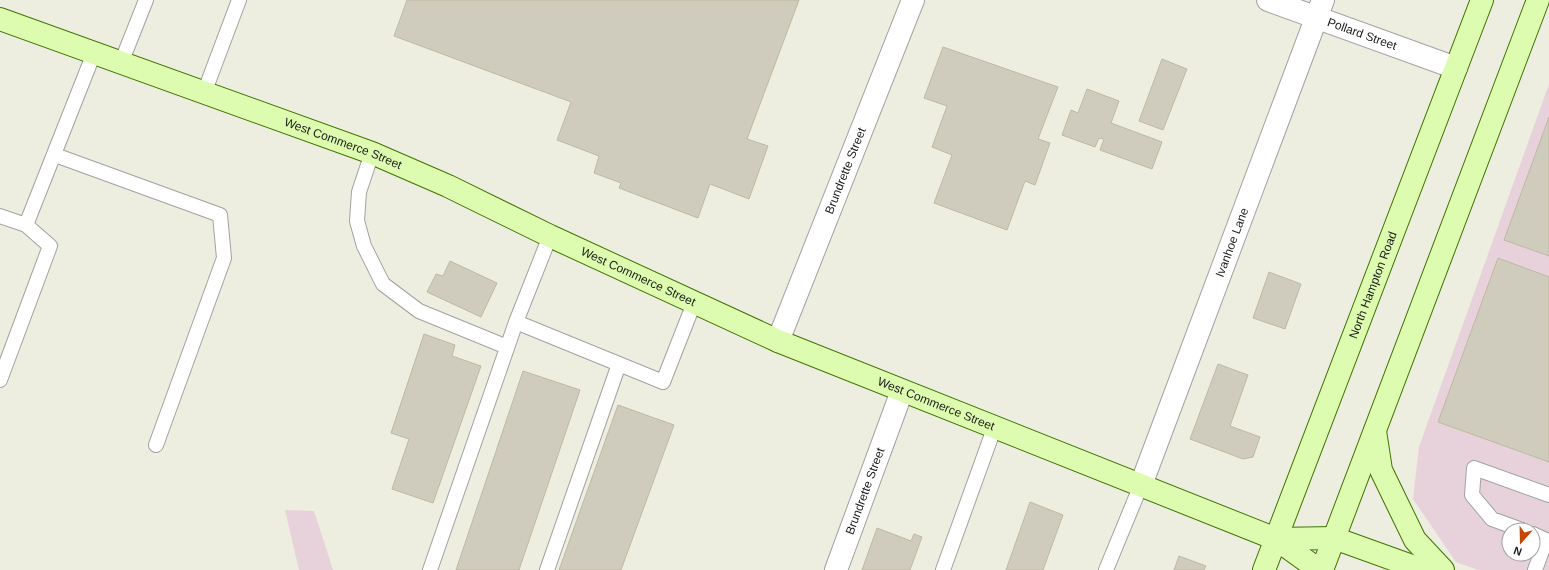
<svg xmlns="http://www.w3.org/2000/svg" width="1549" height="570" font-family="Helvetica,sans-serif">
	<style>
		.industrial { fill: #e7d1db; fill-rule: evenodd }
		.building { fill: #d0ccbd; stroke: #bfb9a2 }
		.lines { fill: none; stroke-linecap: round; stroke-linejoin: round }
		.lane-casing { stroke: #a2a2a2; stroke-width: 16 }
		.street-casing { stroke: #a2a2a2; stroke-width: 24 }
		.secondary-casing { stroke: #3f7400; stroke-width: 24 }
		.lane { stroke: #fff; stroke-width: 14 }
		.street { stroke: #fff; stroke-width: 22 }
		.secondary { stroke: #ddfcaf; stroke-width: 22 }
		.labels { text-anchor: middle; stroke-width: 3; stroke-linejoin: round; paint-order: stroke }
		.street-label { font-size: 12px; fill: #1b1b1b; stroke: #fff }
	</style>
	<rect width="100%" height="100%" fill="#edede0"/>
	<path class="industrial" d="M1549,84V570H1478L1456,562L1413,499L1419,447ZM1509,530H1533V554H1509Z
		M285,510L314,511L333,570H299Z"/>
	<path class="building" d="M407,0H799L747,139L768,146L749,199L710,184L698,218L619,188L621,183L594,173L599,156L557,140L571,102L394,36Z
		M943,47L1058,87L1038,139L1050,143L1035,185L1025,181L1007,230L934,203L952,155L932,147L947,106L924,98Z
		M1162,59L1187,69L1163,130L1139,121Z
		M1087,89L1119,101L1111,123L1162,142L1152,169L1100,150L1104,139L1099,138L1095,147L1062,135L1071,110L1078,113Z
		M1549,117V256L1504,240Z
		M1498,258L1549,277V462L1438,422Z
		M450,261L497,283L481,317L427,292L436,274L443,276Z
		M1269,272L1301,284L1285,329L1253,318Z
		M424,334L455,345L452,356L481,366L433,503L392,489L409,439L391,433Z
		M1218,364L1248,375L1230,426L1260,437L1253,457L1243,459L1190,439Z
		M523,371L580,390L519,570H456Z
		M618,405L674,425L621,570H559Z
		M1030,502L1063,515L1043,570H1006Z
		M877,528L911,541L914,534L922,537L910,570H862Z
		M1179,556L1206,566L1204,570H1174Z"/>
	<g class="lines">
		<defs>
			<path id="lane" d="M121,63L146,0
				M204,93L239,0
				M372,153L359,192L357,221L364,246L383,284L419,311L507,347
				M55,155L220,215L224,258L156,445
				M0,216L26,225L94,53
				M550,236L516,322L663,382L694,303
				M0,380L50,246L26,225
				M1522,530L1492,519L1472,495L1474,468L1549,495
				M1533,534L1546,540L1535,570
				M430,570L516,322
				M547,570L619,364
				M943,570L995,426
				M1106,570L1141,485"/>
			<g id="street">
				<path id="s1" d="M1268,0L1456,68"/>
				<path id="s2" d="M778,341L913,0"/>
				<path id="s3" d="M1141,485L1323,0"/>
				<path id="s4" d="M836,570L902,391"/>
			</g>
			<g id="secondary">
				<path id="s5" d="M0,19L372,153L448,186L550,236L778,341L1276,539L1319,570"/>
				<path d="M1375,431L1381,470L1396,501L1415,540L1443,570"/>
				<path d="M1276,539L1334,538L1423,570"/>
				<path id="s6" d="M1264,570L1482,0"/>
				<path d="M1322,570L1538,0"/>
			</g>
		</defs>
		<use href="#lane" class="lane-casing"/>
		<use href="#street" class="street-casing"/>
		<use href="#secondary" class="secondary-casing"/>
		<use href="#lane" class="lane"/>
		<use href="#street" class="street"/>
		<use href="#secondary" class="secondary"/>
	</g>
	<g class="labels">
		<g class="street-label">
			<text dy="4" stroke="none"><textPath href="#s1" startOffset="100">Pollard Street</textPath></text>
			<text dy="4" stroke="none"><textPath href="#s5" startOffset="365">West Commerce Street</textPath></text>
			<text dy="4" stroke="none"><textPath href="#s2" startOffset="183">Brundrette Street</textPath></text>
			<text dy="4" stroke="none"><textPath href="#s3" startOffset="259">Ivanhoe Lane</textPath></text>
			<text dy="4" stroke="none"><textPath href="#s5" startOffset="689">West Commerce Street</textPath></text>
			<text dy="4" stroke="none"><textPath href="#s6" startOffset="305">North Hampton Road</textPath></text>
			<text dy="4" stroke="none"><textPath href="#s5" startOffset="1013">West Commerce Street</textPath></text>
			<text dy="4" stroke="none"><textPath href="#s4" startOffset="84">Brundrette Street</textPath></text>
		</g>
	</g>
	<g transform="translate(1521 542) rotate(200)"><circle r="19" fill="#ffffff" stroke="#a4a4a4"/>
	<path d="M0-3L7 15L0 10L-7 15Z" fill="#c64500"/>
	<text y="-6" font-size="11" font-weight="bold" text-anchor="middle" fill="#1b1b1b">N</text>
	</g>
</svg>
